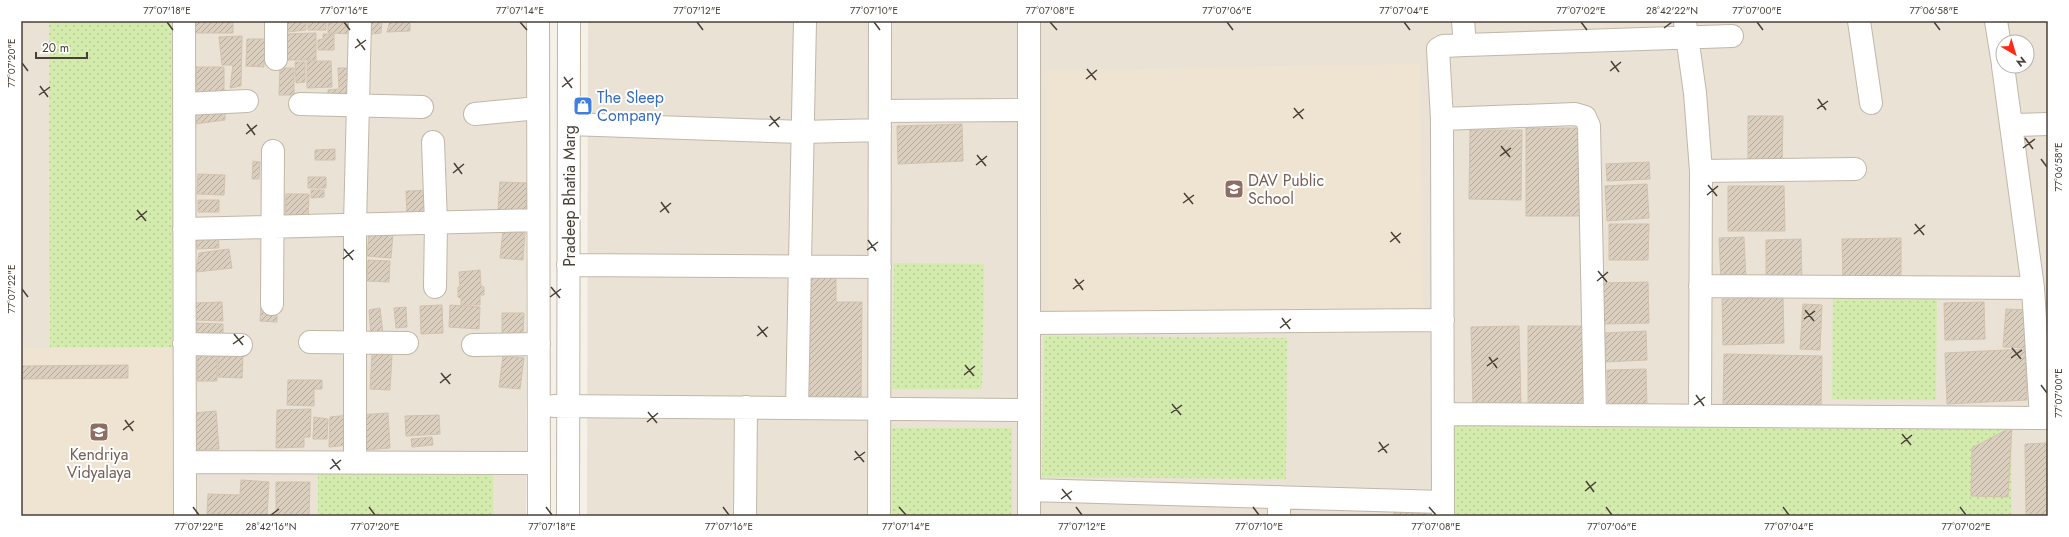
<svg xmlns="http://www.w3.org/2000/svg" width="2069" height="537" font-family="Jost,sans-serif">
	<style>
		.residential { fill: #e9e2d5; fill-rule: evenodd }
		.education { fill: #efe4d1 }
		.park { fill: url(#park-dots) }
		.building { fill: url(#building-hatch); stroke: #d2c2af }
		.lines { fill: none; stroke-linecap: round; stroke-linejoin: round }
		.minor-casing { stroke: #c1b7a9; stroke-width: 24 }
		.minor { stroke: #fff; stroke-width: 22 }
		.ticks { fill: none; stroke: #494036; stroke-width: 1.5 }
		.labels { text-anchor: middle; stroke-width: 4; stroke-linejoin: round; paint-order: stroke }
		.shop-label { font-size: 16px; fill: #366cbe; stroke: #fff; text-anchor: start }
		.education-label { font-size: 16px; fill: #785e54; stroke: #fff; text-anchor: start }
		.street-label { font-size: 16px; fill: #494036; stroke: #fff }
		.neatline { fill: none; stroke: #494036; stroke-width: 1.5 }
		.ticks-label { font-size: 10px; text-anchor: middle; fill: #494036 }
	</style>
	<defs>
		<pattern id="park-dots" width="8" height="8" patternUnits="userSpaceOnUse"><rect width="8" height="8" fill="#d4ebae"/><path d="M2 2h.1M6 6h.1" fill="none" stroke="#b8cb96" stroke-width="1.8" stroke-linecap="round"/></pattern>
		<pattern id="building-hatch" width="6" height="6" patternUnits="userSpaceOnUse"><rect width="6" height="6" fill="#dacebf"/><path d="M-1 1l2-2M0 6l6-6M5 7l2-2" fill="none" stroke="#b3a99c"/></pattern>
	</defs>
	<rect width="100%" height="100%" fill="#f5f0e8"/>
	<path class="residential" d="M21,21H526V516H21Z
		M588,21H2048V516H587ZM2003,42H2027V66H2003Z"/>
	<path class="education" d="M1420,64L1423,307L1048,313L1046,71Z
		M176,347V516H21V348Z"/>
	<path class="park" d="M49,21H175L176,347H50Z
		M894,263L984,264L982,389H892Z
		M1833,294L1937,295L1936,400L1832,399Z
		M1044,336L1287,338L1286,479L1042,477Z
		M1452,424L2012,427L2011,516H1452Z
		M892,428H1012V516H892Z
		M318,468H493V516H318Z"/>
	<path class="building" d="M192,21H233V33H193Z
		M279,21H306V30L278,33Z
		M308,21H326V30H308Z
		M328,21H356L355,34L328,33Z
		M364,21H382L381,33L363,35Z
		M390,21H410V31L387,32Z
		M316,33V60H286V34Z
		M323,34H334V50H318V40L323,39Z
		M242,36L241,86L230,88L233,65H222L219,37Z
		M247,39H265L264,67L246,66Z
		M307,61H331L332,87L307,88Z
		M295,62H305V82L296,83Z
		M196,67H224V98H197Z
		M280,68H294V95H279Z
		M338,68H350L351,99L328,100V90L339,89Z
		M225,110V120L195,124V111Z
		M1748,116H1783L1782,166H1748Z
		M962,124L963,161L898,164L897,126Z
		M1526,128H1579L1580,216H1526Z
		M1470,130H1522L1521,200L1469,199Z
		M335,149V160H315V150Z
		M253,161L260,162L259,179H252Z
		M1649,162L1650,179L1607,181L1606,164Z
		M198,174L225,175L224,195L197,194Z
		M308,177H326V188H308Z
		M500,182L528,183L526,212L498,210Z
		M1647,184L1649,218L1607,221L1605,186Z
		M1728,186H1784L1785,231H1728Z
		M311,190H324V197L311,198Z
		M432,190L433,216L407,217L406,191Z
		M286,194H309L308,222H285Z
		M198,200H219V212H198Z
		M1609,224H1649L1648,260H1609Z
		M503,231L525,233L523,260L500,258Z
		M218,232L219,248L197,249L196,233Z
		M369,233L393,234L391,258L367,256Z
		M1744,237L1746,280L1721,281L1719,238Z
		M1901,238V282L1843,283L1842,239Z
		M1801,239L1802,283L1766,284V240Z
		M229,249L232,268L196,272L199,253Z
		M368,260L390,261L389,282L367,281Z
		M480,270L481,286L484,287V295H480V305H461V298L458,297V287H460L459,272Z
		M804,275L836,276V302H862L861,401L804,400Z
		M1648,282L1649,323L1603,324L1602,283Z
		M1783,298L1784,343L1723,345L1722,299Z
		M222,302L223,321L194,320L195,303Z
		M1984,302L1985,339L1945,340L1944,303Z
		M1803,304L1822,305L1820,350L1800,349Z
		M261,305L277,306V322L260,321Z
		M442,305L443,333L421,334L420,306Z
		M450,305L480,307L479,329L449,327Z
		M406,307L407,327L396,328L394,308Z
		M380,308L383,334L371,336L369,310Z
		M2006,309L2030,310L2027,348L2003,347Z
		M502,313H524L523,336H502Z
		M197,323L223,324V337H196Z
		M1519,326L1521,404L1473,405L1471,327Z
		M1528,326H1584V406H1528Z
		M1646,331L1647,360L1605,362V333Z
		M2025,349L2027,400L1947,404L1945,353Z
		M197,350L217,351V381H197Z
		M372,353L392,354L390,390L370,389Z
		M1724,354L1822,356L1821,408L1723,406Z
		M218,355H243L242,378L218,377Z
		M503,356L524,358L520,389L499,387Z
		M128,365V378L21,379V366Z
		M1646,369L1647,408H1608L1607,370Z
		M288,380H322V389H314V406L287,405Z
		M311,409L310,437H304V447L276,448L277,410Z
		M216,411L219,449L194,450L192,413Z
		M388,413L390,448L362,450L360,415Z
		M349,415L348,445L329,447L330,417Z
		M439,415L440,434L406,436L405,416Z
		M314,417L328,419L327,439H313Z
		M2012,427L2008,497L1971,496L1972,448Z
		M432,437L433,445L412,447L411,439Z
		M2048,443V516H2026L2025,444Z
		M241,480L269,482L267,516L207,514L208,494L240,495Z
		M276,482H310L309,516H276Z
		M1394,510H1426V516H1394Z"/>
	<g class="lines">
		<defs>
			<path id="minor" d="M184,21L185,516
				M538,21L539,516
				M1029,21V516
				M1463,21L1465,45
				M1859,21L1871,103
				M1996,21L2003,64
				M1685,22L1695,93L1701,171L1700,415
				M276,59V21
				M2003,66L2033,288L2041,418
				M184,104L247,101
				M300,104L422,107
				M880,111L1029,110
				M475,114L538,108
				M1442,119L1575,114L1585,117L1589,126L1595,415
				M569,124L802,132L880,130
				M2012,125L2048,124
				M433,142L436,223L435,287
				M1701,171L1855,169
				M184,229L538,220
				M568,265L880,267
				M1700,286L2033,288
				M272,304L273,151
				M1029,323L1443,320
				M310,342L407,343
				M184,344L241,345
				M473,345L539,344
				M554,406L1029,410
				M797,408L805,21
				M1443,414L2048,418
				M185,462L539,463
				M355,463V225L360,21
				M1029,490L1443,502
				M568,516L569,21
				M745,516L746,407
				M879,516L880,21
				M1279,516V497
				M1443,516L1442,119L1438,49L1443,46L1465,45L1732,36"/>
		</defs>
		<use href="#minor" class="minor-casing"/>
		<use href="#minor" class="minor"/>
	</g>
	<path class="ticks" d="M167,22L173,30M344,22L350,30M520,22L527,30M697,22L703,30M874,22L880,30M1050,22L1057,30M1227,22L1233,30M1404,22L1410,30M1581,22L1587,30M1757,22L1763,30M1934,22L1940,30M1664,28L1672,22M357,39L365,50M355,48L366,40M1611,61L1619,72M22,63L28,71M1087,69L1096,80M1610,71L1621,62M564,77L572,88M1086,79L1097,70M40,86L48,97M562,87L573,78M39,95L50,87M1818,99L1826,110M1294,108L1303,119M1817,109L1828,101M770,116L779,127M1293,118L1304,109M247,124L255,135M769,126L780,117M246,134L257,125M2025,138L2033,149M1501,146L1510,157M2023,148L2035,139M977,155L986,166M1500,156L1511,148M2041,159L2047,167M454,163L462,174M976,165L987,156M453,173L464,164M1708,185L1717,196M1184,193L1193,204M1707,195L1718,186M661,202L669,213M1183,203L1194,195M137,210L146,221M660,212L671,203M136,220L147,211M1915,224L1924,235M1391,232L1400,243M1914,234L1925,225M868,240L876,251M1390,242L1401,233M344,249L353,260M867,250L878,242M343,259L354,250M1598,271L1607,282M1075,279L1083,290M1597,281L1608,272M551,287L560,298M22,289L28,297M1073,289L1084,280M550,297L561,289M1805,310L1814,321M1282,318L1290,329M1804,319L1815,311M758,326L767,337M1280,328L1291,319M234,334L243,345M757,336L768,327M233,344L244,336M2012,348L2021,359M1489,357L1497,368M2011,358L2022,350M965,365L974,376M1487,366L1498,358M441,373L450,384M964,375L975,366M440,383L451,374M2041,385L2047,393M1696,395L1704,406M1172,404L1181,415M1694,405L1705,397M648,412L657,423M1171,413L1182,405M125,420L133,431M647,422L658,413M123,430L134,421M1902,434L1911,445M1379,442L1387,453M1901,444L1912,435M855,451L864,462M1378,452L1389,444M332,459L340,470M854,460L865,452M330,469L341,460M1586,481L1594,492M1062,489L1071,500M1585,491L1596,482M1061,499L1072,491M193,507L199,515M369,507L375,515M546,507L552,515M723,507L729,515M899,507L906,515M1076,507L1082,515M1253,507L1259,515M1429,507L1436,515M1606,507L1612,515M1783,507L1789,515M1960,507L1966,515M271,515L279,509"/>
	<defs>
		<symbol id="shop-square" viewBox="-11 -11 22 22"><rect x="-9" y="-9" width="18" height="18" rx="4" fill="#3f7fe0" stroke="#fff"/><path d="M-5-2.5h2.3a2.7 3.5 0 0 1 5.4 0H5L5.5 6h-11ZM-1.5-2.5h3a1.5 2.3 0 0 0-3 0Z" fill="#fff"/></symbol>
		<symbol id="school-square" viewBox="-11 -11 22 22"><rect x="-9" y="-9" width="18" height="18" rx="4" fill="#8d6e63" stroke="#fff"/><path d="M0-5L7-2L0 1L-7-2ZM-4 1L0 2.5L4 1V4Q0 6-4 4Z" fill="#fff"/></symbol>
	</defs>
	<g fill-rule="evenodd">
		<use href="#shop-square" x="572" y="95" width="22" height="22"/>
		<use href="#school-square" x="1223" y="178" width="22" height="22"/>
		<use href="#school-square" x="88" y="421" width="22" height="22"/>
	</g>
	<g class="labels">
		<g class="shop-label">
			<text x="597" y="103">The Sleep<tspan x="597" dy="18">Company</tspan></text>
		</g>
		<g class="education-label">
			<text x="1248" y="186">DAV Public<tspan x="1248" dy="18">School</tspan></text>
			<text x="99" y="460" text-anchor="middle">Kendriya<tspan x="99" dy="18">Vidyalaya</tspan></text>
		</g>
		<g class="street-label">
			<text transform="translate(569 196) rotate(-90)" y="6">Pradeep Bhatia Marg</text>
		</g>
	</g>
	<rect width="2069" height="537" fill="none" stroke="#ffffff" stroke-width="44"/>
	<g transform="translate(2015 54) rotate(142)"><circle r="19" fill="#ffffff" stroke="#b6b3af"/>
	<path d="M0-3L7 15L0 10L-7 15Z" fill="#ff2914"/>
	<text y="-6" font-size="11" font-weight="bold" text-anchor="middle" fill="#494036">N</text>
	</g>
	<path d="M36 52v6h51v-6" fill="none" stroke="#494036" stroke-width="2"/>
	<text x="42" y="52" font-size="12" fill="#494036" stroke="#ffffff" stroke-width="3" paint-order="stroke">20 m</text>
	<rect x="22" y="22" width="2025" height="493" class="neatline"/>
	<g class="ticks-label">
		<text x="167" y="14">77°07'18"E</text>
		<text x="344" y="14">77°07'16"E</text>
		<text x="520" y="14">77°07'14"E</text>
		<text x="697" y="14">77°07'12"E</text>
		<text x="874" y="14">77°07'10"E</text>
		<text x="1050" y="14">77°07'08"E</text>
		<text x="1227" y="14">77°07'06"E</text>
		<text x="1404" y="14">77°07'04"E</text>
		<text x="1581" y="14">77°07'02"E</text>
		<text x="1672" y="14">28°42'22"N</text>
		<text x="1757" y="14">77°07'00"E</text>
		<text x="1934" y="14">77°06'58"E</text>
		<text transform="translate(11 63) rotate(-90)" y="4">77°07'20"E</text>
		<text transform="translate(2058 167) rotate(-90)" y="4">77°06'58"E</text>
		<text transform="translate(11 289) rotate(-90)" y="4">77°07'22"E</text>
		<text transform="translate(2058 393) rotate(-90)" y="4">77°07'00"E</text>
		<text x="199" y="530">77°07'22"E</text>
		<text x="271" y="530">28°42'16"N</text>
		<text x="375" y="530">77°07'20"E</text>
		<text x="552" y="530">77°07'18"E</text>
		<text x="729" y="530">77°07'16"E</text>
		<text x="906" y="530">77°07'14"E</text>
		<text x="1082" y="530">77°07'12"E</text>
		<text x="1259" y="530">77°07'10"E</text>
		<text x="1436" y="530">77°07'08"E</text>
		<text x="1612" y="530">77°07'06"E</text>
		<text x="1789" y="530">77°07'04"E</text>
		<text x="1966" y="530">77°07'02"E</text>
	</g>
</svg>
